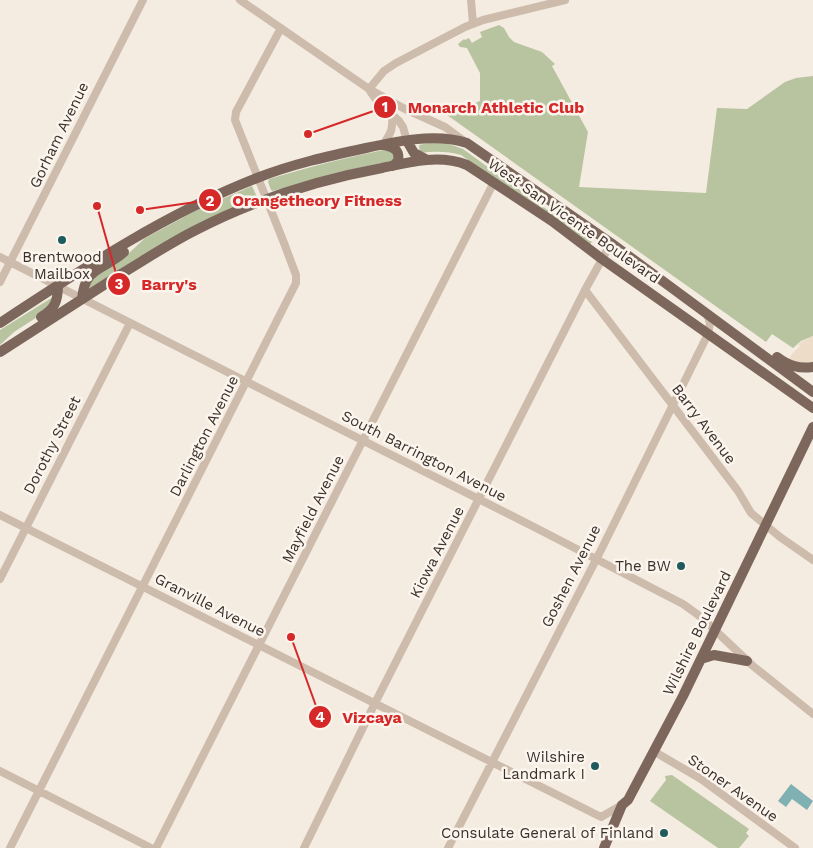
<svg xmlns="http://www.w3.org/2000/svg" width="813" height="848" font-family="'Work Sans',sans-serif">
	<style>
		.green { fill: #b8c4a0 }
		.plaza { fill: #ecdcc8 }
		.water { fill: #7fb0b2 }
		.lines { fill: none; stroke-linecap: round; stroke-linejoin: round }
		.minor { stroke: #cdbbac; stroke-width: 8 }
		.major { stroke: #7d675c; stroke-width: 10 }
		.poi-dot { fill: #1f5a5e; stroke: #fbf5ee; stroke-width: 2 }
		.labels { text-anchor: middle; stroke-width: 5; stroke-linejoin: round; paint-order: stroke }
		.street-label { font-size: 15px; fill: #3b302b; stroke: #fbf5ee }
		.poi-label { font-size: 15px; fill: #3b302b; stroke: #fbf5ee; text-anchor: end }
		.leader { fill: none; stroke: #d62828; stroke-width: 2 }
		.callout-dot { fill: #d62828; stroke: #fbf5ee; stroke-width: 2 }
		.mark-label { font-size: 15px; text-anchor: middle; font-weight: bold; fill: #fff }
		.callout-label { font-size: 16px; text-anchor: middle; font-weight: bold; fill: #d62828; stroke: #fbf5ee; stroke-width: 5; stroke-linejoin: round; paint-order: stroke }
	</style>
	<rect width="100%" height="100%" fill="#f4ebe1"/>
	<path class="green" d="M499,25L504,28L509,37L514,42L542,52L555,64L552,66L588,132L579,187L706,193L717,108L747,109L785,82L796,78L813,76V336L801,341L793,348L772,334L766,342L447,115L480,101V73L467,48L460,47L458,44L464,39L465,40L469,38L472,43L482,37L480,32Z
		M429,143H446L463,149L592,242L589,245L461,155C447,151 435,151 420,153L419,145Z
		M388,149L393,150L395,160L340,172L273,191L271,190L268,182L269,179C308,167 348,157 388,149Z
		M252,186L257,197L192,227L88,290L89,281L127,255L145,238L199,209Z
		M53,297L48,310L14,332L0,345V330Z
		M672,775L749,829L746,833L749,836L739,848H718L650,801L666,780L665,776Z"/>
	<path class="plaza" d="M813,336V365L788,362L792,354L800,346L798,344Z"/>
	<path class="water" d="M791,784L813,801L807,810L792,799L786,807L778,801Z"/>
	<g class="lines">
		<path class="minor" d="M240,0L369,89L403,108L445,127L464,141
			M471,0L473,24
			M369,89L384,71L396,63L465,27L483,20L565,0
			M370,91L377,101L399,121L403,127L407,141
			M383,145C391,132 393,131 392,115
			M0,257L538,529L683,604L701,617L753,666L813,714
			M0,282L143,0
			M585,290L738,491L751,513L780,537L813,560
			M0,515L601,817L622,805
			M0,579L130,323
			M655,752L701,779L795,848
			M0,771L151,848
			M10,848L296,283V275L284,243L235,120L236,112L281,28
			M156,848L494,182
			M304,848L375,703L585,290L611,243
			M448,848L601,550L708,334L710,323L707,314"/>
		<path class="major" d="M407,141L414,153L427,160
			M384,145C394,147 400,150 398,161L393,166
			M82,299C85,266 103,271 124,252
			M41,317C55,309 58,301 58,285
			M0,323C82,269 165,214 257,178C292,164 329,156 366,148C398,141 435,133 467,143L611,243L813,392
			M0,352C40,326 80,300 121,274C146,259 170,243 196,230C254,200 317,180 382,168C409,162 440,154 467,165L552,221L602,259L813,408
			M777,357C789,366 799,369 813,367
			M701,659L714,655L747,661
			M604,848L622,805L628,800L683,696L813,427"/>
	</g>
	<g class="poi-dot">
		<circle cx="62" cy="240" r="5"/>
		<circle cx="681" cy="566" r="5"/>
		<circle cx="595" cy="766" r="5"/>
		<circle cx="664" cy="833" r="5"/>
	</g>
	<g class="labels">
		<g class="street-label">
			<text transform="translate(59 135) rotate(-64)" y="5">Gorham Avenue</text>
			<text transform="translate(574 221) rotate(35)" y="5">West San Vicente Boulevard</text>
			<text transform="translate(704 424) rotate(53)" y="5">Barry Avenue</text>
			<text transform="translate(204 436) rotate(-63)" y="5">Darlington Avenue</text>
			<text transform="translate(52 445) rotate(-63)" y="5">Dorothy Street</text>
			<text transform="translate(424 456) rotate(27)" y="5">South Barrington Avenue</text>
			<text transform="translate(313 509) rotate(-63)" y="5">Mayfield Avenue</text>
			<text transform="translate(437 552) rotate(-63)" y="5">Kiowa Avenue</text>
			<text transform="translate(571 576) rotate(-63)" y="5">Goshen Avenue</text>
			<text transform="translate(210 605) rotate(27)" y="5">Granville Avenue</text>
			<text transform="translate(697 633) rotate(-64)" y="5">Wilshire Boulevard</text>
			<text transform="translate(733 788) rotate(35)" y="5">Stoner Avenue</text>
		</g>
		<g class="poi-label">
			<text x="62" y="262" text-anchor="middle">Brentwood<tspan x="62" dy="17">Mailbox</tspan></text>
			<text x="671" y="571">The BW</text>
			<text x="585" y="762">Wilshire<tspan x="585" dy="17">Landmark I</tspan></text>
			<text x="654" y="838">Consulate General of Finland</text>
		</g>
	</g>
	<path class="leader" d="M308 134L385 107M140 210L210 200M97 206L119 284M291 637L320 717"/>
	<g class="callout-dot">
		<circle cx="308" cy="134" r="5"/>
		<circle cx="140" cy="210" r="5"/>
		<circle cx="97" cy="206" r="5"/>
		<circle cx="291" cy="637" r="5"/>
		<circle cx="385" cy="107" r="12"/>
		<circle cx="210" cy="200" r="12"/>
		<circle cx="119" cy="284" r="12"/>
		<circle cx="320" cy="717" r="12"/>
	</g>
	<g class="mark-label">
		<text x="385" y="112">1</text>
		<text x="210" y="206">2</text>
		<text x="119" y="289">3</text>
		<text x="320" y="722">4</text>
	</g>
	<g class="callout-label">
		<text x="496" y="113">Monarch Athletic Club</text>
		<text x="317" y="206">Orangetheory Fitness</text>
		<text x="169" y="290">Barry's</text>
		<text x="372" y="723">Vizcaya</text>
	</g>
</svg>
